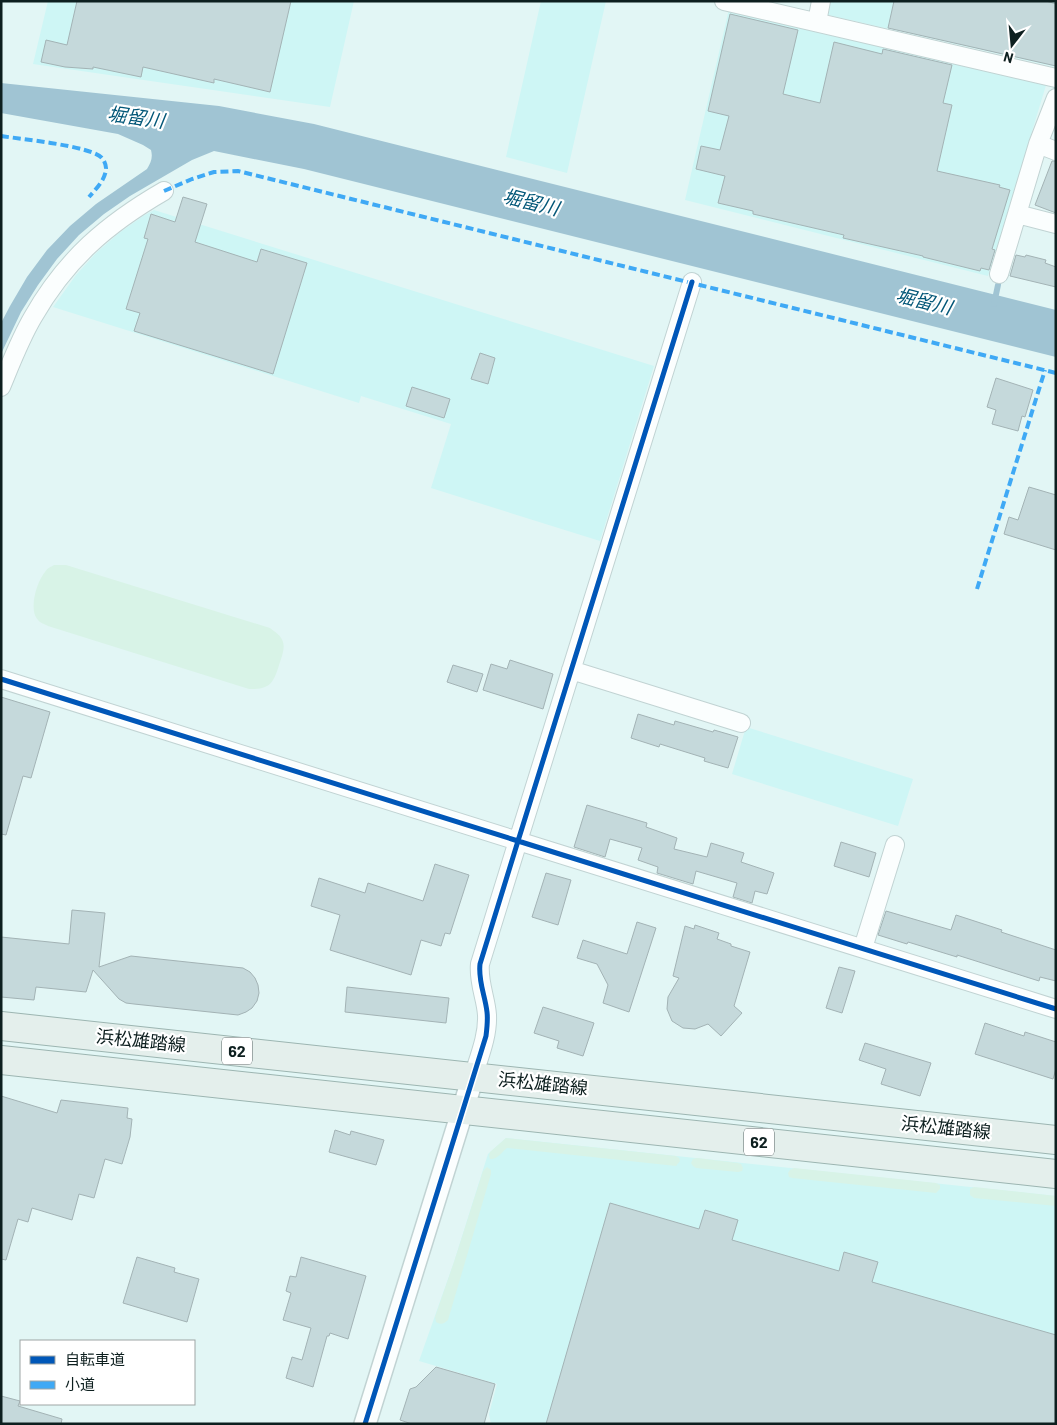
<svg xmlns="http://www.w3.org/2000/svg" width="1057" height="1425" font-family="Barlow,'Noto Sans JP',sans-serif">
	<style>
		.built { fill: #cef6f5 }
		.green { fill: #d8f3e7 }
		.water { fill: #a0c4d3 }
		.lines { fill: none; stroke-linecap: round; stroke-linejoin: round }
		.stream { stroke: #a0c4d3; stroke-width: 6 }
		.building { fill: #c5d9db; stroke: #a3b3b5 }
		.minor-casing { stroke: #c1d3d3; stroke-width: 20 }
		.tertiary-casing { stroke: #c1d3d3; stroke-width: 24 }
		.primary-casing { stroke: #9cb5b1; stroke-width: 30 }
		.minor { stroke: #fbfefe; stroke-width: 18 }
		.tertiary { stroke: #fbfefe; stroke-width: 21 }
		.primary { stroke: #e4efec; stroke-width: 28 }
		.quiet { stroke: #3fa9f5; stroke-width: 4; stroke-dasharray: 8 4; stroke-linecap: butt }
		.cycleway-casing { stroke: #fff; stroke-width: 8 }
		.cycleway { stroke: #0057b8; stroke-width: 5 }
		.labels { text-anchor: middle; stroke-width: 4.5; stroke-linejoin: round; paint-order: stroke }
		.shield { fill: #fff; stroke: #566262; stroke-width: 1 }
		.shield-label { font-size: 16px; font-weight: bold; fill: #0d1f1f }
		.street-label { font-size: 18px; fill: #0d1f1f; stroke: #fff }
		.water-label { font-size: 19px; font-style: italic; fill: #035778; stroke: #fff }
	</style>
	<rect width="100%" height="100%" fill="#e2f6f5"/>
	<path class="built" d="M48,1H354L330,107L33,64Z
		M541,1H606L567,173L506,157Z
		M830,1H1056V67L828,15Z
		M729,9L1047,82L988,276L685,200Z
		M154,210L654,366L600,541L431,488L451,424L361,396L359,403L53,307L76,275L96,253L119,233L143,216Z
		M746,727L913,779L898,826L732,774Z
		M506,1138L1056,1196V1424H491L489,1414L497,1384L419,1361L454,1262L488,1154Z"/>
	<path class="green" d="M54,565H66L270,628C275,632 281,635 283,642C285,648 282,656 280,662C274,681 272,690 249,689L48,626C45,624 40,623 38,620C28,610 37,581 45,572C47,568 51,567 54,565Z
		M506,1138L676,1156L679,1158L680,1161L676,1166L507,1148C502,1152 497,1160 490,1159L489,1156L490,1152Z
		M697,1158L738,1163L741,1164L743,1168L742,1171L738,1172L696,1168L693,1166L691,1163L693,1159Z
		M487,1167L491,1170V1174L448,1320C444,1324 441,1325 436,1322L435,1317L454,1262L483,1171Z
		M794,1168L936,1183L940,1185V1189L936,1193L792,1178L789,1177L788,1173L790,1170Z
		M974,1187L1056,1196V1206L974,1198L970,1195V1189Z"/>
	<path class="water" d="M1,83L219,106L314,124L1056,310V357L304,169L214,151L192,160L130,196L104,214L79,235L57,259L38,285L21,312L1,354V323L10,306L27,277L47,250L70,226L96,204L147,169C151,162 153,158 151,150L143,145L118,134L1,113Z"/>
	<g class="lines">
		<path class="stream" d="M994,304L998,285"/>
	</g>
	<path class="building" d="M77,1H291L270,92L214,79V83L143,67L141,77L93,67V69L65,67L41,62L46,40L67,45Z
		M894,1H1046L1056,4V66L888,28Z
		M730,14L798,30L783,94L820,103L834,42L882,54L883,49L952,65L943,103L952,105L937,171L1000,185L999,187L1010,190L992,249L995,250L989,270L981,268L980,271L923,257V256L843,238L844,235L753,214V211L718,203L725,176L696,169L701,146L720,150L729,116L708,111Z
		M1052,161H1056V213L1035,205Z
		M183,197L207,204L195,242L257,262L261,249L307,263L273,374L134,331L140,313L126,309L148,239L144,238L151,214L175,222Z
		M1016,255L1025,257L1026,255L1046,260L1045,263L1056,267V287L1010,276Z
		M480,353L495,358L488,384L471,379Z
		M996,378L1033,390L1025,417L1022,416L1018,431L992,424L996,410L987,407Z
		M412,387L450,399L444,418L406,406Z
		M1029,487L1056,495V550L1004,534L1009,517L1018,520Z
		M510,660L553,674L543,709L483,690L491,664L507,669Z
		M453,665L483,674L477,692L447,682Z
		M1,697L50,712L31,778L23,776L6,835L1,834Z
		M638,714L674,725L675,721L713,732L714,730L738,737L728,768L704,761L705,758L660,744L659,747L631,738Z
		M587,805L647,823L646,827L677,838L674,849L707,857L711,843L744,853L741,862L774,873L767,894L755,891L752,903L733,897L737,883L696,871L693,884L657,873L658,867L638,860L642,848L610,839L605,857L574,847Z
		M841,842L876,853L869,877L834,866Z
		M435,864L469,875L450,934L445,933L441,946L421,940L411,975L330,950L340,915L311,906L319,878L365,893L368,883L423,901Z
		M546,873L571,880L558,925L532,917Z
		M72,910L105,913L99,967L131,956L243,968L250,972L255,978L258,985L259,993L257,1001L252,1008L246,1012L238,1015L134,1004L126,1003L119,999L93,970L86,992L36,987L34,1000L1,997V937L69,944Z
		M886,911L951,930L956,915L1002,930L1001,932L1056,950V981L1040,977L1039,981L957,955V957L908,942L907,944L878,935Z
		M637,922L656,928L629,1012L603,1003L608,985L597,964L577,958L583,940L627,954Z
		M695,925L719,933L717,939L731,944V946L750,952L734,1006L742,1013L721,1036L708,1024L695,1029L683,1028L672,1021L667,1009L668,997L679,978L673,976L685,926L694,929Z
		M839,967L855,971L842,1013L826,1008Z
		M347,987L449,998L446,1023L345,1012Z
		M543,1007L594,1023L583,1056L557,1048L559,1041L534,1033Z
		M985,1023L1024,1036L1025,1032L1056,1042V1069L1053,1079L975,1054Z
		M865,1043L931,1063L920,1096L881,1084L886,1069L859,1060Z
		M1,1096L57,1113L61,1100L128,1108L127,1118L132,1119L130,1137L122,1164L105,1159L94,1198L79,1194L72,1220L32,1208L28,1222L18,1219L6,1260L1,1259Z
		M335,1130L350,1135L351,1131L384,1140L376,1165L329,1152Z
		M610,1203L699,1229L705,1210L738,1220L732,1240L839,1271L844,1252L878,1262L872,1282L1056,1335V1424H546Z
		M137,1257L175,1268L174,1272L199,1279L187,1322L123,1303Z
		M301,1257L366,1276L348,1339L330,1333L329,1336H327L313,1387L286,1378L292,1357L302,1360L311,1328L283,1320L291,1293L286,1291L290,1276L296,1277Z
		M436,1367L495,1384L484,1424H412L400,1420L410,1389L416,1387Z
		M1,1396L20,1401L18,1406L62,1419L61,1424H1Z"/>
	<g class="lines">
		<defs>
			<path id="minor" d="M724,1L1056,78
				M817,22L821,1
				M1056,98L1038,144L1017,214L1056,224
				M1038,144L1056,151
				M999,274L1017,214
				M1,387C11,363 20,339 33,317C66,259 107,224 164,191
				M571,670L741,723
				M1,679L518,841L692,282
				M863,948L895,845
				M473,1077C479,1057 488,1036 487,1015C486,998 478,982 480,964L518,841L1056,1009"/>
			<path id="tertiary" d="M365,1424L473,1077"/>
			<path id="primary" d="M1,1026L1056,1140
				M1,1060L1056,1174"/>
		</defs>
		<use href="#minor" class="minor-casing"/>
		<use href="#tertiary" class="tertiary-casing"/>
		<use href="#primary" class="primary-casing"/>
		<use href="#minor" class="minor"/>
		<use href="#tertiary" class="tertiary"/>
		<use href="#primary" class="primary"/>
		<path class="quiet" d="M1,136C20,139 92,146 102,158C104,160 106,165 106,168C106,179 96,189 89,197
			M164,191L192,179L214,172L238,171L1056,373
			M977,589L1045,370"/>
		<defs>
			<path id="cycleway" d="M1,679L518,841L692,282
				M365,1424L486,1036C487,1028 488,1020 487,1012C485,995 478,981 480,964L518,841L1056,1009"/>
		</defs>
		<use href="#cycleway" class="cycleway-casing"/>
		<use href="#cycleway" class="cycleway"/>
	</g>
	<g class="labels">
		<g class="shield">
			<rect x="222" y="1037.5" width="30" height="27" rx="4"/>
			<rect x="744" y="1128.5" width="30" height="27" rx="4"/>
		</g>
		<g class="shield-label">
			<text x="237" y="1057">62</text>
			<text x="759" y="1148">62</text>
		</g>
		<g class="street-label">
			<text transform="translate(141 1041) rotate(6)" y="6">浜松雄踏線</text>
			<text transform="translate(543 1084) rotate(6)" y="6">浜松雄踏線</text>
			<text transform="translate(946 1128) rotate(6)" y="6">浜松雄踏線</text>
		</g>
		<g class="water-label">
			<text transform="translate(136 117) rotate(8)" y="7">堀留川</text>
			<text transform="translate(531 202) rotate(14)" y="7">堀留川</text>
			<text transform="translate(924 301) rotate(14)" y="7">堀留川</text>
		</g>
	</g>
	<rect width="1057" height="1425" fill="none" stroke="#0d1f1f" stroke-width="5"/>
	<rect x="20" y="1340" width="175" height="65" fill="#ffffff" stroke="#9ea5a5"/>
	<rect x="30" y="1356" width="25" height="8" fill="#0057b8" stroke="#9ea5a5"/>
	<text x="65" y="1365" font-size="15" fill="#0d1f1f">自転車道</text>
	<rect x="30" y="1381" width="25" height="8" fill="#3fa9f5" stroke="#9ea5a5"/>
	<text x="65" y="1390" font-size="15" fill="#0d1f1f">小道</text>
	<g transform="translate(1012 45) rotate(196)" stroke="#ffffff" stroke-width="4" paint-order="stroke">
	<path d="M0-4L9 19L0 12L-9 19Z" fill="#0d1f1f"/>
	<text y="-8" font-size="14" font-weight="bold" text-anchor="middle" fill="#0d1f1f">N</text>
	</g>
</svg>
